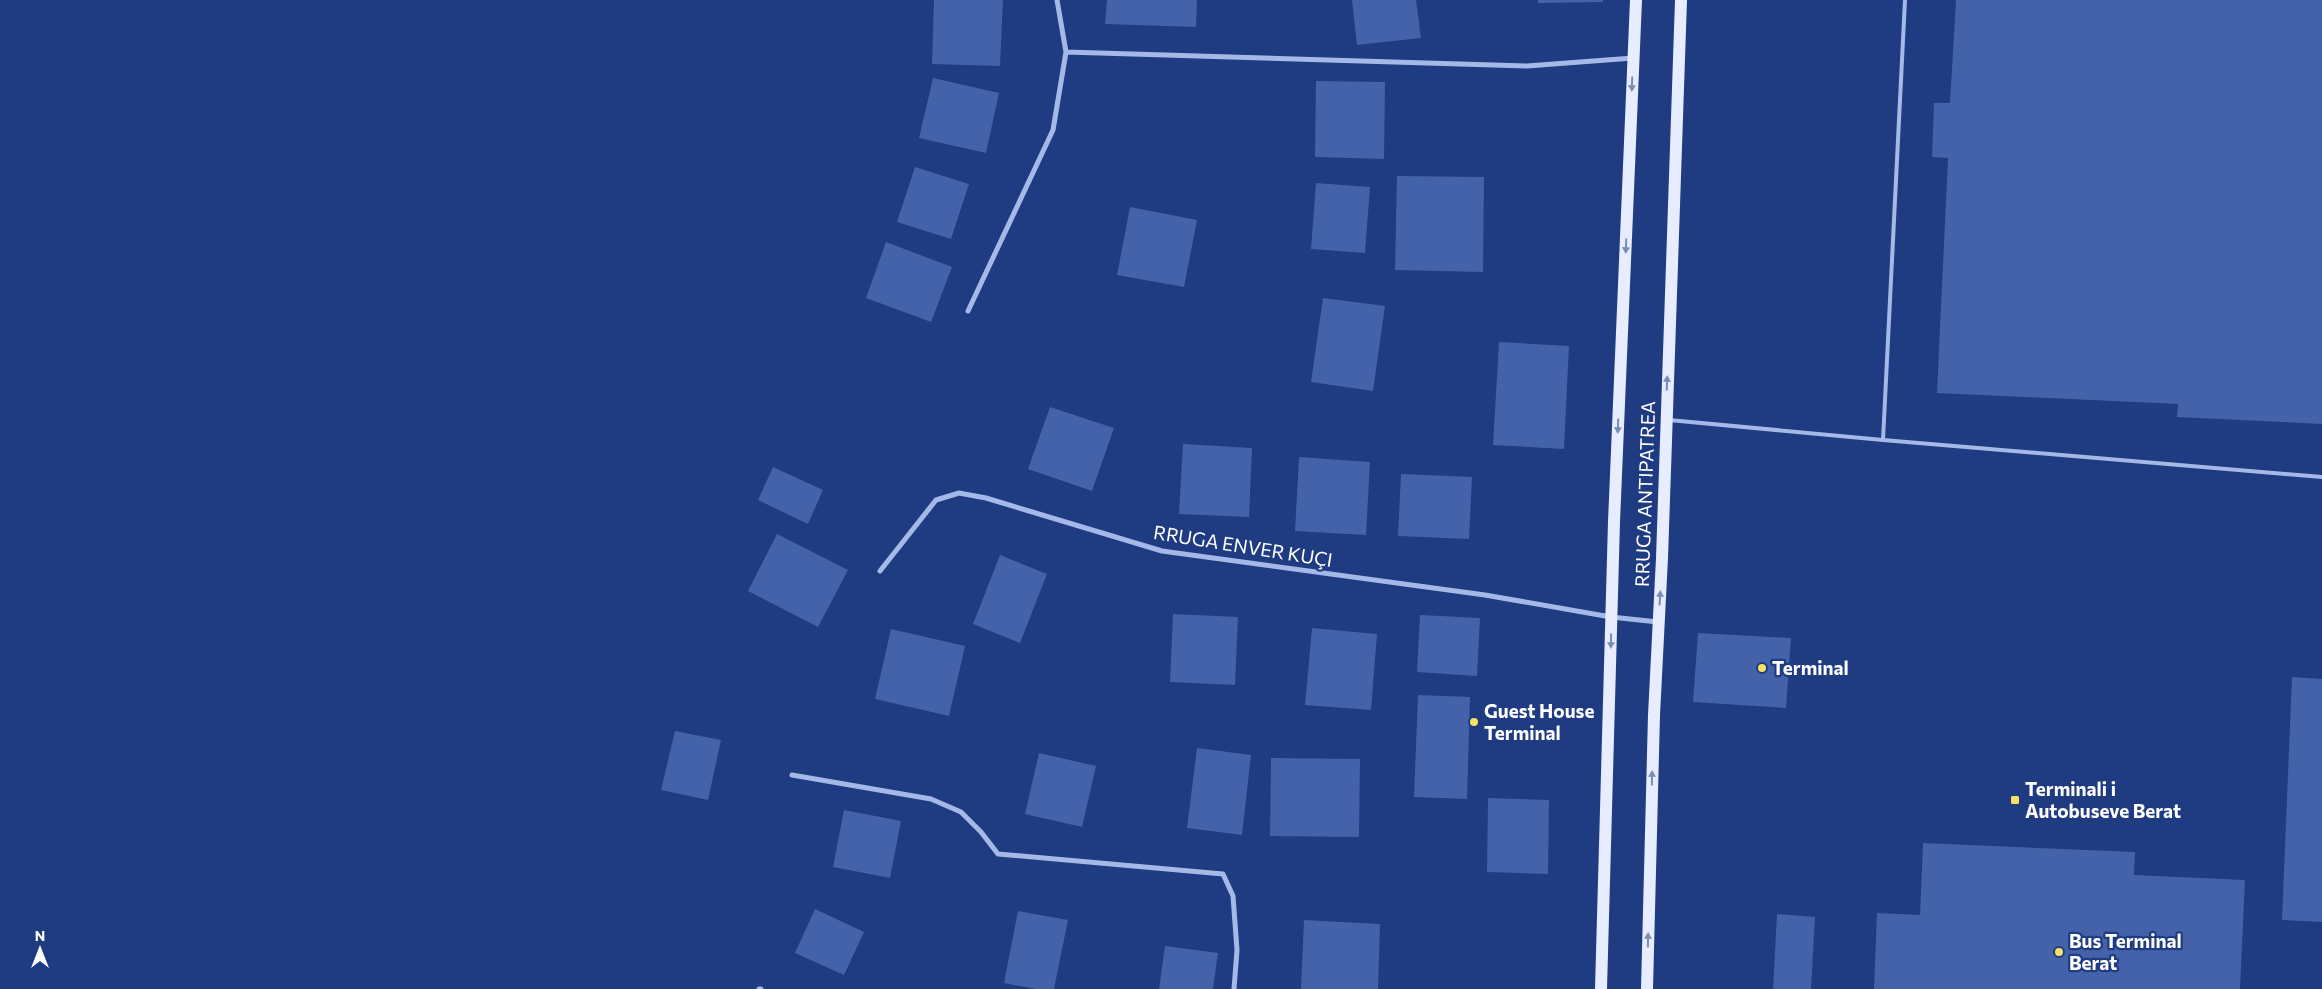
<svg xmlns="http://www.w3.org/2000/svg" width="2322" height="989" font-family="Commissioner,sans-serif">
	<style>
		.building { fill: #4362a9 }
		.lines { fill: none; stroke-linecap: round; stroke-linejoin: round }
		.lane { stroke: #a5b9e9; stroke-width: 4 }
		.street { stroke: #a5b9e9; stroke-width: 5 }
		.primary { stroke: #e7edfe; stroke-width: 12 }
		.oneway { fill: #798bb9 }
		.poi-dot { fill: #f7e264; stroke: #1f3b81; stroke-width: 2 }
		.labels { text-anchor: middle; stroke-width: 4.5; stroke-linejoin: round; paint-order: stroke }
		.street-label { font-size: 19px; fill: #fff; stroke: #1f3b81 }
		.poi-label { font-size: 19px; font-weight: bold; fill: #fff; stroke: #1f3b81; text-anchor: start }
	</style>
	<rect width="100%" height="100%" fill="#1f3b81"/>
	<path class="building" d="M934,0H1003L1000,66L932,64Z
		M1107,0H1197L1196,27L1105,24Z
		M1352,0H1416L1421,38L1357,45Z
		M1538,0H1603V2L1538,3Z
		M1956,0H2322V424L2177,417L2178,404L1937,393L1948,158L1932,157L1934,103H1950Z
		M933,78L999,93L986,153L919,138Z
		M1316,81L1385,82L1384,159L1315,157Z
		M915,167L969,184L951,239L897,222Z
		M1397,176L1484,177L1483,272L1395,270Z
		M1316,183L1370,187L1365,253L1311,249Z
		M1130,207L1197,220L1184,287L1117,275Z
		M886,242L952,267L931,322L866,298Z
		M1323,298L1385,306L1373,391L1311,382Z
		M1499,342L1569,346L1564,449L1493,445Z
		M1050,407L1114,428L1092,491L1028,469Z
		M1183,444L1252,448L1249,517L1179,514Z
		M1299,457L1370,462L1366,535L1295,531Z
		M773,467L823,490L808,524L758,500Z
		M1401,474L1472,477L1469,539L1398,536Z
		M777,534L848,570L818,627L748,591Z
		M1000,555L1047,574L1020,643L973,624Z
		M1173,614L1238,617L1235,685L1170,682Z
		M1420,615L1480,618L1477,676L1417,672Z
		M1312,628L1377,634L1371,710L1305,705Z
		M891,629L965,646L949,716L875,699Z
		M1698,633L1791,638L1786,708L1693,702Z
		M2292,677L2322,679V922L2282,920Z
		M1418,695L1470,697L1467,799L1414,797Z
		M675,731L721,740L708,800L661,790Z
		M1197,748L1251,755L1242,835L1187,828Z
		M1039,753L1096,766L1082,827L1025,814Z
		M1271,758L1360,759L1359,837L1270,836Z
		M1488,798L1549,800L1548,874L1487,872Z
		M844,810L901,821L890,878L833,867Z
		M1923,843L2135,852L2134,875L2245,880L2240,989H1874L1877,913L1920,915Z
		M815,909L864,932L844,975L795,953Z
		M1018,911L1068,920L1054,989H1036L1004,983Z
		M1777,914L1815,917L1811,989H1773Z
		M1304,920L1380,924L1378,989H1301Z
		M1165,946L1218,953L1213,989H1159Z"/>
	<g class="lines">
		<path class="lane" d="M1669,420L1883,440L1905,0
			M1883,440L2322,477"/>
		<path class="street" d="M1066,52L1527,66L1633,58
			M968,311L1053,130L1066,52L1057,0
			M880,571L936,500L959,493L986,498L1162,551L1485,595L1611,617L1658,622
			M792,775L931,799L961,812L981,832L998,854L1223,874L1233,896L1237,950L1234,989
			M759,989H761"/>
		<path class="primary" d="M1601,989L1614,522L1636,0
			M1647,989L1654,715L1662,558L1681,0"/>
	</g>
	<defs><path id="oneway-solid" d="M-6-.8H1V-3.2L6.5 0L1 3.2V.8H-6Z" transform="scale(1.25)"/></defs>
	<g class="oneway">
		<use href="#oneway-solid" transform="translate(1632 84) rotate(92)"/>
		<use href="#oneway-solid" transform="translate(1626 246) rotate(92)"/>
		<use href="#oneway-solid" transform="translate(1667 383) rotate(-88)"/>
		<use href="#oneway-solid" transform="translate(1618 426) rotate(92)"/>
		<use href="#oneway-solid" transform="translate(1660 598) rotate(-87)"/>
		<use href="#oneway-solid" transform="translate(1611 641) rotate(91)"/>
		<use href="#oneway-solid" transform="translate(1652 778) rotate(-89)"/>
		<use href="#oneway-solid" transform="translate(1648 940) rotate(-89)"/>
	</g>
	<g class="poi-dot">
		<circle cx="1762" cy="668" r="5"/>
		<circle cx="1474" cy="722" r="5"/>
		<rect x="2010" y="795" width="10" height="10" rx="2.5"/>
		<circle cx="2059" cy="952" r="5"/>
	</g>
	<g class="labels">
		<g class="street-label">
			<text transform="translate(1645 494) rotate(-88)" y="7">RRUGA ANTIPATREA</text>
			<text transform="translate(1243 546) rotate(9)" y="7">RRUGA ENVER KUÇI</text>
		</g>
		<g class="poi-label">
			<text x="1772" y="675">Terminal</text>
			<text x="1484" y="718">Guest House<tspan x="1484" dy="22">Terminal</tspan></text>
			<text x="2025" y="796">Terminali i<tspan x="2025" dy="22">Autobuseve Berat</tspan></text>
			<text x="2069" y="948">Bus Terminal<tspan x="2069" dy="22">Berat</tspan></text>
		</g>
	</g>
	<g transform="translate(40 949)" stroke="#1f3b81" stroke-width="4" paint-order="stroke">
	<path d="M0-4L9 19L0 12L-9 19Z" fill="#ffffff"/>
	<text y="-8" font-size="14" font-weight="bold" text-anchor="middle" fill="#ffffff">N</text>
	</g>
</svg>
